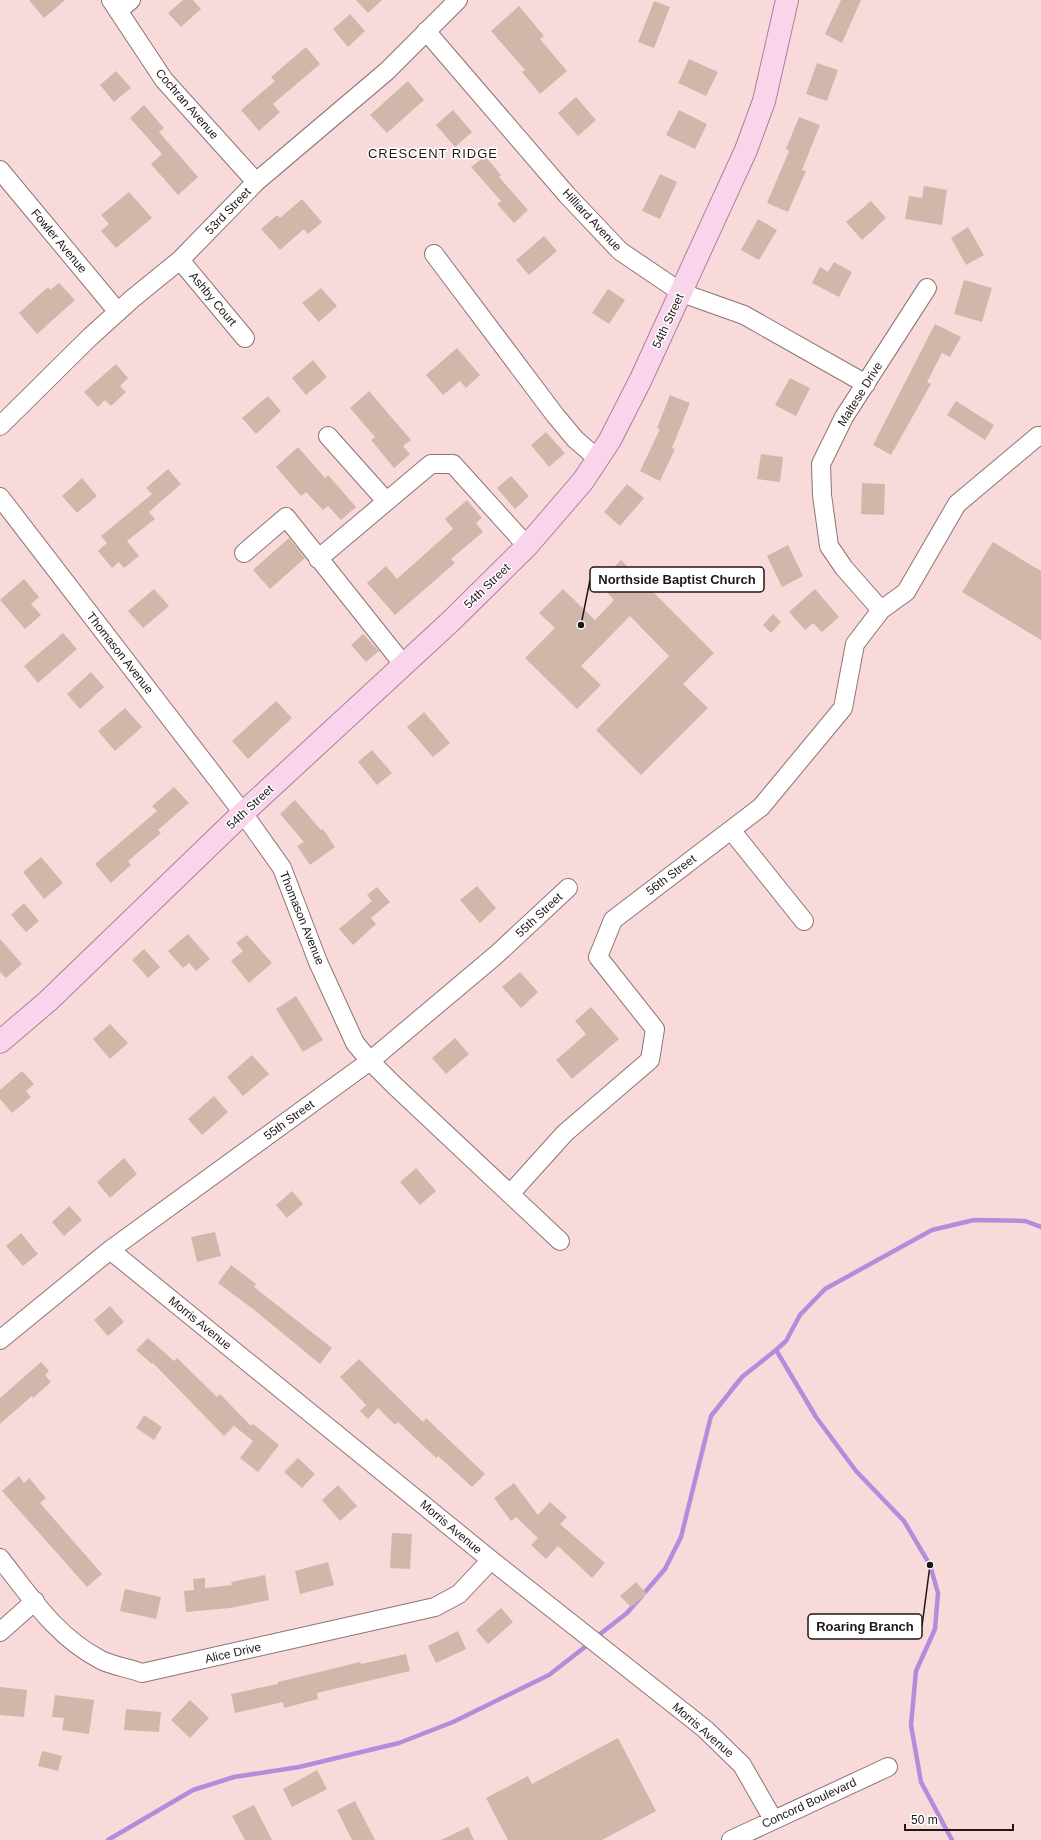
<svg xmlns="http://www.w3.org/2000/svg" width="1041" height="1840" font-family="Helvetica,sans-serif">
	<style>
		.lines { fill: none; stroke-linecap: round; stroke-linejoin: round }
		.stream { stroke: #b58cdb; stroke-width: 4.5 }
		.building { fill: #d0b7aa }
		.minor-casing { stroke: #8e7374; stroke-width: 20 }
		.major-casing { stroke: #ab8098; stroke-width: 24 }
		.minor { stroke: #fff; stroke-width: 18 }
		.major { stroke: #f9d5eb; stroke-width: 22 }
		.labels { text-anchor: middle; stroke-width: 3; stroke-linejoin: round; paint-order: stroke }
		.street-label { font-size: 12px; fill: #211617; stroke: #fff }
		.neighbourhood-label { font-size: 13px; letter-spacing: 1px; fill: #211617; stroke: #fff }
		.leader { fill: none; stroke: #211617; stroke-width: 1.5 }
		.callout-dot { fill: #211617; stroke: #fff; stroke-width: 1.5 }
		.callout { fill: #fff; stroke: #211617; stroke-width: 1.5 }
		.callout-label { font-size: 13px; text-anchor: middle; font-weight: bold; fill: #211617 }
	</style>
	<rect width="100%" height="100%" fill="#f9dadb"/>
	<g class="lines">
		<path class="stream" d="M776,1350L816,1417L856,1471L904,1521L930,1565L938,1593L935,1629L916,1671L911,1725L921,1782L952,1840
			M595,1638L627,1613L665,1569L681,1537L711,1416L742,1377L776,1350L786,1341L800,1315L825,1289L932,1230L974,1220L1025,1221L1041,1227
			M108,1840L193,1790L234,1777L299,1767L399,1743L453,1722L549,1675L590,1643"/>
	</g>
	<path class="building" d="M29,0H65L44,18Z
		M183,0H193L201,9L181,27L168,13Z
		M356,0H382L368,13Z
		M841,0H861L842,43L825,34Z
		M654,1L670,7L654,48L638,42Z
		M519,6L544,36L540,39L567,71L540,94L522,72L525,70L491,31Z
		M350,14L365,31L348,47L333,29Z
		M306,47L320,64L273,104L280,112L259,131L241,110L275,81L271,77Z
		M689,59L718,72L706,96L678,83Z
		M817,63L838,70L827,101L806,94Z
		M116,71L131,88L114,102L100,85Z
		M408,81L424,100L387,133L370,115Z
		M576,97L596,120L578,136L558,113Z
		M144,105L164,128L159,132L198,177L178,195L151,164L162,154L130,118Z
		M453,110L472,132L455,147L436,125Z
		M679,110L707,124L695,149L666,135Z
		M799,117L820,125L802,170L806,171L788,212L767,203L789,151L786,149Z
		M485,156L501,175L499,177L528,210L514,223L497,204L501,201L471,167Z
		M660,174L677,182L660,219L642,211Z
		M924,186L947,190L942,225L905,219L909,196L922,198Z
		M129,192L152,218L116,248L101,231L109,224L101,215Z
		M302,199L322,222L308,234L304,229L280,250L261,229L277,215L280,218Z
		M871,201L886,218L862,240L846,222Z
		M758,219L777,230L759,260L741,250Z
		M968,227L984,255L966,265L951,238Z
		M544,236L557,251L529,275L516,260Z
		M834,262L852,272L839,297L812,283L820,267L828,272Z
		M964,280L992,288L982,322L954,314Z
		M59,283L75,300L37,334L19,313L48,287L50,290Z
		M321,288L337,306L319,322L302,303Z
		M608,289L625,300L609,324L592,313Z
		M935,324L961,337L950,357L942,353L927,382L931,384L891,455L873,445Z
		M457,348L480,375L466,388L460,381L443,395L426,375Z
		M313,360L327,377L306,395L292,378Z
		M116,364L128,378L120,386L126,392L111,406L105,400L98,407L84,392Z
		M790,378L810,388L796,416L775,405Z
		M369,391L411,440L403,446L410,454L394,468L371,440L375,437L350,408Z
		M670,395L690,403L672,448L675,449L660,481L640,471L660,429L657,428Z
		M268,396L281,411L256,434L242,418Z
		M956,401L994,425L985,440L947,415Z
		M546,432L565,453L549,467L531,445Z
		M298,447L325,478L328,475L356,507L341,520L328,506L323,510L306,492L301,496L276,467Z
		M761,454L783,457L780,482L757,479Z
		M168,469L181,484L149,512L155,519L127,541L139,556L124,568L119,562L112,568L98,551L107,543L101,536L152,494L146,488Z
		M511,476L529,496L515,509L497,488Z
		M82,478L97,496L77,513L62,496Z
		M862,483L885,484L884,515L861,514Z
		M627,484L644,498L620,526L604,512Z
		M467,500L482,518L476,523L483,532L451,559L455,563L395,615L367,583L386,566L397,579L453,529L445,519Z
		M289,538L305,558L270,589L253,570Z
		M993,542L1041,571V640L962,592Z
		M788,545L803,576L782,587L767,556Z
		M621,560L714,653L683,684L708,708L641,775L596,730L669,656L630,616L581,666L601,685L577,709L525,658L555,628L539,613L563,589L595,620L614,600L598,583Z
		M24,579L39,597L31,604L41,615L25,629L0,600Z
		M154,589L169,606L143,628L128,611Z
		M815,589L839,617L822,632L813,623L805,630L789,612Z
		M773,614L781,622L771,633L763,625Z
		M63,633L77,649L38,683L24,666Z
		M363,634L379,651L366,662L351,645Z
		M91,672L104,687L80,709L67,694Z
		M276,701L292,718L248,759L232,741Z
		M125,708L142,727L115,751L98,731Z
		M424,712L450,743L433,757L407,727Z
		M372,750L392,773L377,785L358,762Z
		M174,787L189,803L158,830L161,833L128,861L131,865L111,883L95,864L157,811L152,806Z
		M295,800L321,830L323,829L335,847L310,865L297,846L304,842L280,814Z
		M41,857L63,883L44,899L23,872Z
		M477,886L496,908L480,923L460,900Z
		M377,887L390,902L371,918L376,924L353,945L339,929L372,901L367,895Z
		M24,903L39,921L26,932L11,915Z
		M188,934L210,959L196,971L189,963L183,968L168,951Z
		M247,935L272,963L249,983L231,961L243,951L236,943Z
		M0,939L22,964L6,978L0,972Z
		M144,949L160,967L148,978L132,960Z
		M520,972L538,992L521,1008L502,987Z
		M296,996L323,1040L303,1052L276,1009Z
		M591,1007L619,1039L572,1079L556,1060L586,1034L575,1021Z
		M110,1024L128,1043L110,1059L93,1039Z
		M455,1038L469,1054L446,1074L432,1058Z
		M252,1055L269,1074L243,1096L227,1077Z
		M22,1071L34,1084L26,1091L31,1097L12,1113L0,1099V1090Z
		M214,1096L228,1112L202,1135L188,1119Z
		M124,1158L137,1174L110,1198L97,1182Z
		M416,1168L436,1191L420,1205L400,1182Z
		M292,1191L303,1204L287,1218L276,1205Z
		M69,1206L82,1220L64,1236L52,1222Z
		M215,1232L221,1256L197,1262L191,1237Z
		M21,1233L38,1254L23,1266L6,1246Z
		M231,1265L256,1284L254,1287L332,1348L320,1364L253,1309L218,1283Z
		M110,1306L124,1322L108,1336L94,1320Z
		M148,1338L174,1361L177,1358L217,1397L220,1394L251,1426L253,1424L279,1445L258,1472L240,1458L253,1441L234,1426L224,1436L153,1363L152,1364L136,1350Z
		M359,1359L423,1422L426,1418L485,1474L472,1487L438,1456L436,1458L398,1422L395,1425L378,1408L368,1419L360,1411L366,1405L340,1377Z
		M41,1362L49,1371L45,1375L51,1382L33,1398L32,1396L0,1424V1398Z
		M144,1415L162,1427L154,1440L136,1428Z
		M298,1458L315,1474L302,1488L284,1472Z
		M19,1476L24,1483L29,1478L46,1498L40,1503L102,1574L87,1587L2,1491Z
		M514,1483L538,1515L550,1502L567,1517L560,1524L605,1563L592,1578L558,1546L546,1559L531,1545L538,1538L516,1517L511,1521L494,1498Z
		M338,1485L357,1506L340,1521L322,1500Z
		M392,1533L412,1534L410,1569L390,1568Z
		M328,1562L334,1585L300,1594L295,1571Z
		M265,1575L269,1600L230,1608L186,1612L184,1591L194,1590L193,1579L205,1578V1588L232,1585L231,1582Z
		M636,1582L647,1594L631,1607L620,1596Z
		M125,1589L161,1597L156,1619L120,1611Z
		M501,1608L513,1622L488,1644L476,1630Z
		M458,1631L466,1649L436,1663L428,1646Z
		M406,1654L410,1671L317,1693L318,1699L284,1708L283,1702L235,1713L231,1694L278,1684V1682L360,1662L361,1664Z
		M0,1687L27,1690L24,1717L0,1715Z
		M55,1695L94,1700L89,1734L62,1730L64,1718L52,1717Z
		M190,1700L209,1718L190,1738L171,1720Z
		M126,1709L161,1712L159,1732L124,1730Z
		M618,1738L656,1811L602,1840H508L486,1798L528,1776L532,1784Z
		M42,1751L62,1756L58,1771L38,1766Z
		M317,1770L327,1789L292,1807L283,1789Z
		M355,1801L375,1840H352L337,1810Z
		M254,1805L272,1840H245L232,1816Z
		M468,1827L474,1840H441Z"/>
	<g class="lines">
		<defs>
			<path id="minor" d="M111,0L164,80L256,182
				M118,11L131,0
				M426,31L567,195L620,251L682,293L744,315L866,384
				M0,170L118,312
				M434,254L555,415L575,439L598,459
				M180,260L245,338
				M0,426L90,337L132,299L180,260L256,182L387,71L458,0
				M328,436L386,501
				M0,497L243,813L282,868L318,962L355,1043L370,1061L395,1086L560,1241
				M244,553L286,517L403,664
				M318,559L431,464H453L527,546
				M881,610L844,568L829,546L822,495L821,464L844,417L927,288
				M731,830L804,921
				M510,1194L565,1133L650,1060L655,1029L598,957L613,920L761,807L843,708L855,644L881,610L906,592L957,504L1038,436H1041
				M110,1250L491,1560L705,1729L742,1765L773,1819
				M0,1340L110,1250L370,1061L496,955L568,888
				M0,1558C30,1596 56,1637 101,1660C113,1666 129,1668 142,1673L435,1607L459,1594L491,1560
				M0,1632L35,1601
				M731,1840L888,1767"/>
			<path id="major" d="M0,1042L48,1001L243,813L450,622L527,546L583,481L610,440L641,379L746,150L764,101L787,0"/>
		</defs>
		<use href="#minor" class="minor-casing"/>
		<use href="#major" class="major-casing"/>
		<use href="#minor" class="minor"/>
		<use href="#major" class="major"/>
	</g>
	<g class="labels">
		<g class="street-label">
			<text transform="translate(187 104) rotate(49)" y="4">Cochran Avenue</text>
			<text transform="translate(228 211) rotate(-46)" y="4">53rd Street</text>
			<text transform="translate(592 220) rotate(47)" y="4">Hilliard Avenue</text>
			<text transform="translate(59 241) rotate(50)" y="4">Fowler Avenue</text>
			<text transform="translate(213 299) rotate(50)" y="4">Ashby Court</text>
			<text transform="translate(668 321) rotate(-65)" y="4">54th Street</text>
			<text transform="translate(860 394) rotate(-58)" y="4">Maltese Drive</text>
			<text transform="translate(487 586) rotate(-44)" y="4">54th Street</text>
			<text transform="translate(120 653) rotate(52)" y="4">Thomason Avenue</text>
			<text transform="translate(250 807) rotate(-43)" y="4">54th Street</text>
			<text transform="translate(671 875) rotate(-37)" y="4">56th Street</text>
			<text transform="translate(539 915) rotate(-43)" y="4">55th Street</text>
			<text transform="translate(302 918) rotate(68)" y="4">Thomason Avenue</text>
			<text transform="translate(289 1120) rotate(-36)" y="4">55th Street</text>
			<text transform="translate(200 1323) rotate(39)" y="4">Morris Avenue</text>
			<text transform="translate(451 1527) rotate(40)" y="4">Morris Avenue</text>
			<text transform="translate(233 1653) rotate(-13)" y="4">Alice Drive</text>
			<text transform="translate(703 1730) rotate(41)" y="4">Morris Avenue</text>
			<text transform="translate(809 1803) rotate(-25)" y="4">Concord Boulevard</text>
		</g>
		<g class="neighbourhood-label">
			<text x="433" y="158">CRESCENT RIDGE</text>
		</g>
	</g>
	<path class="leader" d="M581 625L590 580M930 1565L922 1626"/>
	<g class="callout-dot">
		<circle cx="581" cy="625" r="4"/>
		<circle cx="930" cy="1565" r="4"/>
	</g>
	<g class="callout">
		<rect x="590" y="567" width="174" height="25" rx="4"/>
		<rect x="808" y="1614" width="114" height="25" rx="4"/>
	</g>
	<g class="callout-label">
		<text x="677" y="584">Northside Baptist Church</text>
		<text x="865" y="1631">Roaring Branch</text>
	</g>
	<path d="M905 1824v6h108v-6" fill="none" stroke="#211617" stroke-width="2"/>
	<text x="911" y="1824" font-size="12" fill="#211617" stroke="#ffffff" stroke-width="3" paint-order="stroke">50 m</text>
</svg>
